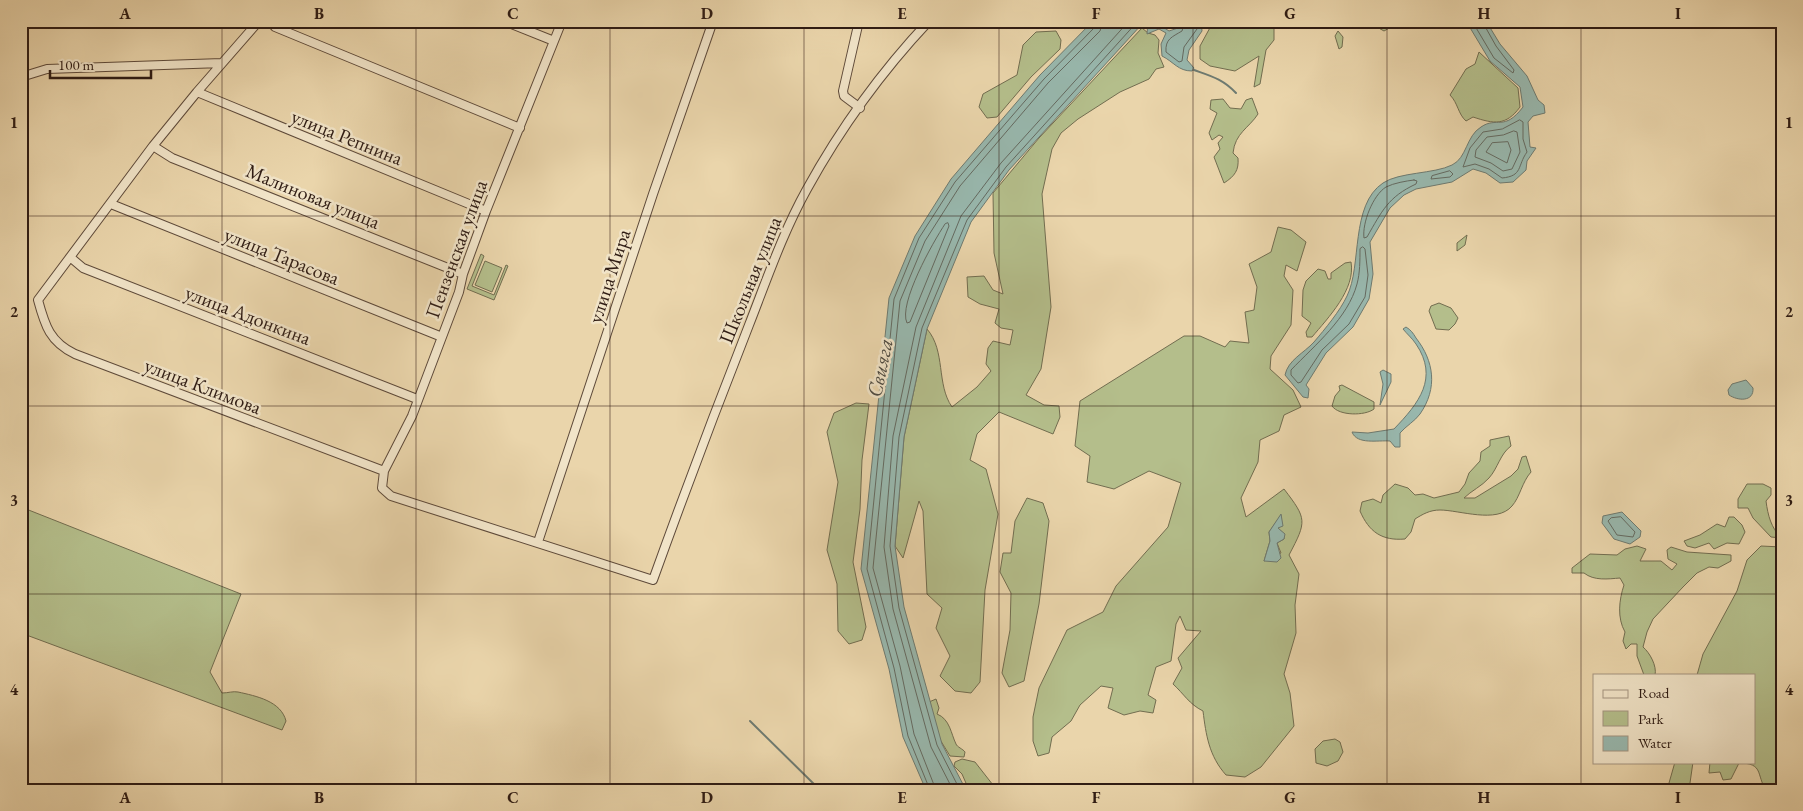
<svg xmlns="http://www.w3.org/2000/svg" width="1803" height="811" font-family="'EB Garamond',serif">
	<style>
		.green { fill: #b4be8b; stroke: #726d50; fill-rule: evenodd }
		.water { fill: #98b8ae; stroke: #6e7a70 }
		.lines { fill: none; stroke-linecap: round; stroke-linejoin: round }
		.shore { stroke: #646a61; stroke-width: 1 }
		.stream { stroke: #6e7a70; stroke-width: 2 }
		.minor-casing { stroke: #5e4a3a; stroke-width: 10 }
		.minor { stroke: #f1e4c8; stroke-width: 8 }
		.grid { fill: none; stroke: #2f1c14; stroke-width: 1; stroke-opacity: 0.55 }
		.labels { text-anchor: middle; stroke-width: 5; stroke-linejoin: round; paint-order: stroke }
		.street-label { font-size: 20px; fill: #2f1c14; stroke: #f1e4c8 }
		.water-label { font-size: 21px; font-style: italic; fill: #4e4b42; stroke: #f1e4c8 }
		.neatline { fill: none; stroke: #2f1c14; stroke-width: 2 }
		.grid-label { font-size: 16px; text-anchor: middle; font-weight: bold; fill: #2f1c14 }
	</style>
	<rect width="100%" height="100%" fill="#ead5ab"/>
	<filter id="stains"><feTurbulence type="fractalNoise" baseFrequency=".004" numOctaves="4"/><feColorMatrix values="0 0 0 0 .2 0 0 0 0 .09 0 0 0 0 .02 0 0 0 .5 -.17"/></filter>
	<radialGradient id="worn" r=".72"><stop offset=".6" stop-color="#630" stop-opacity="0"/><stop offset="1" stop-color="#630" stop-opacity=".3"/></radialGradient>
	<path class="green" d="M1211,21H1282L1274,28V40L1266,50L1260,84L1254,87L1259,56L1235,71L1210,66L1200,59V46L1212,24Z
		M1366,21H1402L1384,31Z
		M1142,28L1148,33L1155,35L1159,40L1158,53L1164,67L1156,69L1149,79L1120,92L1078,119L1061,133L1052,149L1042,194L1051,307L1041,369L1026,395L1044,405L1059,406L1060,417L1053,434L999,412L977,434L970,460L986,469L998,514L985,590L980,682L971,693L955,691L940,676L950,656L936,628L942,608L927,594L923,511L919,501L903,558L895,546L904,437L927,329C946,351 936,384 952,407L977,387L991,371L986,364L988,348L993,341L1010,345L1013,330L1001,328L995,323L999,309L980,304L968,297L967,277L984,276L993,290L1003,294L994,253L993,193L1039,138Z
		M1056,31L1061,40L1060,49L1031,77L997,117L987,118L979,107L983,94L1017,75L1023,45L1036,32Z
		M1338,31L1343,37L1342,47L1339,49L1335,36Z
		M1479,52L1518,88L1520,107C1506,126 1494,124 1473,117L1466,121C1458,114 1458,103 1450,95L1466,69L1475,64Z
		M1252,98L1258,114C1249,128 1235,133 1233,153L1238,158C1239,170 1235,176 1224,183L1214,157L1220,149L1218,143L1223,137L1219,135L1212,140L1209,133L1217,113L1210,109L1211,100L1223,99L1230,108L1241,109L1246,100Z
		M1278,227L1291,230L1306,242L1297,271L1286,265L1284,276L1293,290L1291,325L1271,356L1270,369L1293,390L1301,407L1284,415L1279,431L1260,440L1258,462L1241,498L1246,517L1284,489C1307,519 1307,521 1289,555L1299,574L1295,605L1296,633L1284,674L1290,693L1294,726L1261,767L1245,777L1226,775C1209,756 1206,735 1203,711C1189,704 1184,694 1173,684L1182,668L1178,658L1201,631L1186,630L1180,616L1176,624L1171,661L1156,667L1148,695L1156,700L1153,713L1140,711L1124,715L1108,708L1113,688L1101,686L1080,705L1071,721L1052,737L1049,753L1038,756L1033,741V717L1039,688L1067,630L1103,612L1116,586L1168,527L1181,483L1149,471L1114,489L1087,482L1090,456L1075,446L1080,401L1184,336H1200L1225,347L1230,341L1249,343L1245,312L1254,310L1257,287L1249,264L1271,252ZM1281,515V526L1278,528L1284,534V539L1277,543L1281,553L1264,561L1270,541L1269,532Z
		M1467,235L1465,245L1457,251V243Z
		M481,254L484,256L472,286L494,295L506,265L508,266L494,300L467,289Z
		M485,261L502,268L492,292L475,285Z
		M1351,262C1356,289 1328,318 1312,337H1307L1306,332L1311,323L1302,316L1303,290L1306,281L1318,269L1325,271L1328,279H1331V273L1345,263Z
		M1439,303L1451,308L1458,318L1455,324L1449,330L1436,329L1429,311L1431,306Z
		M1342,385L1374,402V409C1365,416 1339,416 1332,406L1335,396L1340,390L1339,386Z
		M856,403L869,404L862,460L860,509L853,562L866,627L862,640L849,644L838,631L837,584L827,550L838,482L827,432L834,413Z
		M1509,436L1511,446C1500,454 1498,468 1489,478C1482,486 1471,491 1464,498H1475L1511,476L1518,469L1522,457L1526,456L1531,472C1522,482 1520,497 1512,506C1497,524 1459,510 1440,510C1430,510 1423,514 1415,519L1411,532L1405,539C1382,541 1369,532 1360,511L1362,502L1373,499L1381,503L1383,495L1395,484L1408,488L1415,495L1423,494L1434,498L1459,492L1465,484L1469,473L1480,461L1481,452L1490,446V440Z
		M1747,484H1763L1771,488V495L1766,501C1768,516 1771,527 1781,538L1771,537L1753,518L1748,508H1738V499Z
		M1027,498L1043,503L1049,521L1039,604L1024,681L1009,687L1002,673L1010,630L1011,593L1000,572L1003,553H1011L1015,521Z
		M21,507L241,594L210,672L222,693C228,693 233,691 238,692C256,696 281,701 286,721L282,730L21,633Z
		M1729,517H1734L1742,525L1745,532L1739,544L1727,543L1714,549L1709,543L1695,548L1687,546L1684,541L1700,535L1717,524L1725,527Z
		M1637,546L1646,549L1640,561H1661L1672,570L1677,564L1668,559L1667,550L1671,547L1687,552L1731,555V561L1718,568L1709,567L1697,573L1683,587L1653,619L1647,632L1643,647C1650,653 1657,666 1655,675H1644L1637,656V644H1631L1626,649L1623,641L1625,632C1617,618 1619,600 1624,585L1620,578C1608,579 1594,581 1584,573H1572V568L1590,554L1617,555L1625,549Z
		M1761,546L1782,547V790H1766C1756,775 1764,763 1739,763L1731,779L1723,780L1720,772L1709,773L1710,762H1754V675H1697L1703,654L1737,591L1747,560Z
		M936,699L939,708L937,714C950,719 951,734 956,744C957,747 963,749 965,752L964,757L950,756L936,733L929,702Z
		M1335,739L1340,742L1343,752L1338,761L1327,766L1316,763L1315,749L1323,741Z
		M962,759L975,762L993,785V790H969L962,774L954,766L955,762Z
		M1675,762H1693L1689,790H1667Z"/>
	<path class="water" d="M1093,21H1148L1142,24L1009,170L971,222L927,329L904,437L895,546L904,607L942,744L966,790H926L903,737L889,669L861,569L889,298L915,236L951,179L1040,75Z
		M1148,21H1154L1169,31L1178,28L1181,21H1201L1202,31L1189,50L1187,60L1194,68L1192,71C1178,71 1174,62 1162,56L1161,44L1166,33L1159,29L1147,34Z
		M1466,21H1486L1500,44L1527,76L1538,100L1544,105L1545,113L1533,116L1528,122L1530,147L1536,148L1527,161L1526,170L1513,182L1500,183L1486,173L1473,169L1452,182L1416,189L1404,195L1390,208L1370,242L1373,274L1369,299L1353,327L1326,353L1306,385L1309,389L1308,398L1303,397L1285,375C1288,360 1304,353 1314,342C1325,329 1340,311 1347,296C1362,266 1350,205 1383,183C1399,172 1434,174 1452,165C1467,158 1466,136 1481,127C1497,116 1504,132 1523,107L1520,87L1490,61Z
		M1406,327C1411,330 1413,333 1416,338C1434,361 1438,388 1420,414C1415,421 1406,426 1400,433V447H1395L1390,441C1378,440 1357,445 1352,432L1368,433L1394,429C1419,403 1439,378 1416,344C1412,338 1407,334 1403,329Z
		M1383,370L1391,374V382L1380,405L1383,384L1380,372Z
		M1746,380L1753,388C1754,402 1738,401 1729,395L1728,390L1732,384Z
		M1622,512L1641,531L1640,537L1630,544L1614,539L1602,523L1603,516Z
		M1281,514L1283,526L1278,528L1285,534L1284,539L1277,543L1281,558L1277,562L1264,561L1270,541L1269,532Z"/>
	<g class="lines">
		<path class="shore" d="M1185,21L1182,31C1172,37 1165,39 1166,52L1179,62L1182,61L1184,47L1197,29V21
			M1472,21L1494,58L1513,73L1514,70L1496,46L1482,21
			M1520,120L1523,122V139L1527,152C1517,166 1523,176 1502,178L1489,169L1475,164L1463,167L1470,148L1483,132L1502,129Z
			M1514,131L1517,132L1520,152L1512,169L1503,171L1491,163L1475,157L1476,150L1487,137L1503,135Z
			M1508,142L1511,150L1507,163L1486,152L1492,143Z
			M1450,171L1453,174L1450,177L1431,179L1432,176Z
			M1414,180L1417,181L1416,184C1388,197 1382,211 1367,237L1364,238C1362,223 1373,195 1386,187C1394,183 1406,181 1414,180Z
			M948,223L949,226L910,322L907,323C898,304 933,242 945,224Z
			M1363,247L1365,249L1368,275L1365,297L1349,324L1322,350L1301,382L1298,383L1291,375V370C1315,345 1348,318 1357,284C1360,273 1360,260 1360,249Z
			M1621,517L1635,532L1633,537L1617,535L1608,521L1611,518Z
			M930,790L908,736L894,668L867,569L894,299L919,238L955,182L1044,79L1095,27L1096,21
			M936,790L914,734L900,666L873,568L900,301L925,241L960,186L1048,83L1100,31L1103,21
			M953,790L931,747L893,609L884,547L893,436L916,327L961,216L1001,163L1129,21
			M960,790L937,745L899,608L890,546L899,437L922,328L967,220L1006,167L1138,21"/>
		<path class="stream" d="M1194,70C1211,76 1223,79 1236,93
			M750,721L820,790"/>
		<defs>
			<path id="minor" d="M259,21L197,92L153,146L38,300C45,326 50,342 75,354L384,471
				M270,21L275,27L520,128
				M504,21L554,41
				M562,21L486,211L463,274L459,292L412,416L384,471L382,488L391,496L653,580C684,494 716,409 749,325C767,279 783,232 807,189C840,129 882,71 929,21
				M859,21L843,91L844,96L860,108
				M21,77L47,69L222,63
				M197,92L486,211
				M153,146L172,158L463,274
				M111,204L442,337
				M70,257L83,268L417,399
				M538,542L653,194L713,21"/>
		</defs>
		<use href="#minor" class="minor-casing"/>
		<use href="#minor" class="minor"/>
	</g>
	<path class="grid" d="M222,21V790M416,21V790M610,21V790M804,21V790M999,21V790M1193,21V790M1387,21V790M1581,21V790M21,216H1782M21,406H1782M21,594H1782"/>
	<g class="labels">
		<g class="street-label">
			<text transform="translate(347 137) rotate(22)" y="7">улица Репнина</text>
			<text transform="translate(313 196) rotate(22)" y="7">Малиновая улица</text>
			<text transform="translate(456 249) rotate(-70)" y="7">Пензенская улица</text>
			<text transform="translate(282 256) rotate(22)" y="7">улица Тарасова</text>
			<text transform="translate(609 276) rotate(-72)" y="7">улица Мира</text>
			<text transform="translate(750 280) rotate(-68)" y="7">Школьная улица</text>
			<text transform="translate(248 315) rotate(21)" y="7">улица Адонкина</text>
			<text transform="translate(203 386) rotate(21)" y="7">улица Климова</text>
		</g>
		<g class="water-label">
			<text transform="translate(880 368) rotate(-78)" y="7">Свияга</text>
		</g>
	</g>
	<rect width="1803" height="811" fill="none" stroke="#ead5ab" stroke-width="55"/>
	<rect x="1593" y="674" width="162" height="90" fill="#f1e4c8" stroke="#a39480"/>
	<rect x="1603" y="690" width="25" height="8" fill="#f1e4c8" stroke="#a39480"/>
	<text x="1638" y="698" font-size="15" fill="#2f1c14">Road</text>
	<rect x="1603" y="711" width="25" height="15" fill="#b4be8b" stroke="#a39480"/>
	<text x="1638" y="724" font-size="15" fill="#2f1c14">Park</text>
	<rect x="1603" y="736" width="25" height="15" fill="#98b8ae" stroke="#a39480"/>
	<text x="1638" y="748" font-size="15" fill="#2f1c14">Water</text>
	<path d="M50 70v8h101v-8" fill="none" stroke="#2f1c14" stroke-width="2.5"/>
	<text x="58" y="70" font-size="15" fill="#2f1c14" stroke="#f1e4c8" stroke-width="4" paint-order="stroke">100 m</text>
	<rect x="28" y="28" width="1748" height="756" class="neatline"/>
	<g class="grid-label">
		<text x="125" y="19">A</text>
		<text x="319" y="19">B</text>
		<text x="513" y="19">C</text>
		<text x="707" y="19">D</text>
		<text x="902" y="19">E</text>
		<text x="1096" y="19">F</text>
		<text x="1290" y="19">G</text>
		<text x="1484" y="19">H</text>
		<text x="1678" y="19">I</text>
		<text x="14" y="128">1</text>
		<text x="1789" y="128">1</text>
		<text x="14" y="317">2</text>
		<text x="1789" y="317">2</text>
		<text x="14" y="506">3</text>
		<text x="1789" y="506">3</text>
		<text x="14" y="695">4</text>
		<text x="1789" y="695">4</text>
		<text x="125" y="803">A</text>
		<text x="319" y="803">B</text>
		<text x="513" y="803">C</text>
		<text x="707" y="803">D</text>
		<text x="902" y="803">E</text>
		<text x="1096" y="803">F</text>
		<text x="1290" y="803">G</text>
		<text x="1484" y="803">H</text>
		<text x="1678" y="803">I</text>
	</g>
	<rect width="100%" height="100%" filter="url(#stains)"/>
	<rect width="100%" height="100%" fill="url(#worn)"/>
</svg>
